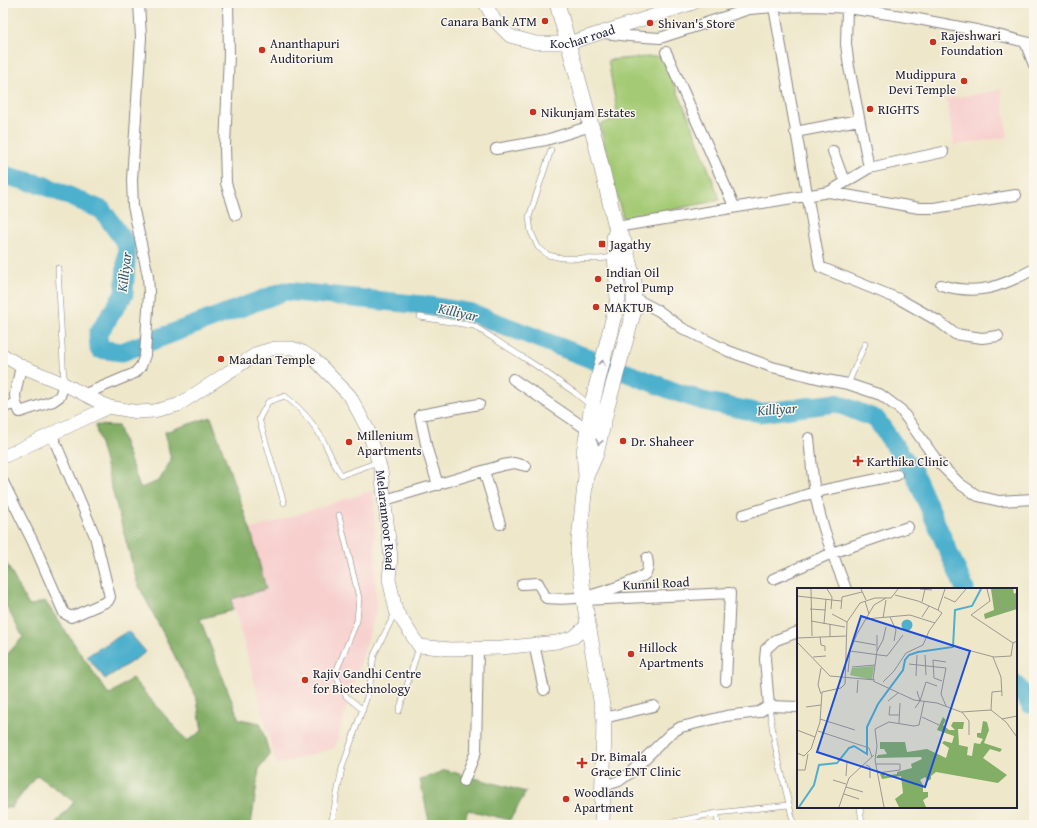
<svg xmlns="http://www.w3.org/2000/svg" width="1037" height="828" font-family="'Gentium Book Plus',serif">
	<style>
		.built { fill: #f7d0ce }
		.green { fill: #a4ca74; stroke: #637658 }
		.forest { fill: #83ae66; stroke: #526850 }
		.water { fill: #4eb0cd; stroke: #386984 }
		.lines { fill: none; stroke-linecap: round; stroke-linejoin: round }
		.river { stroke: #4eb0cd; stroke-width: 19 }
		.service-casing { stroke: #888482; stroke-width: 6 }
		.minor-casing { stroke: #888482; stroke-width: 12 }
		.tertiary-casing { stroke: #888482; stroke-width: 14 }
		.secondary-casing { stroke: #888482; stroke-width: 16 }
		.service { stroke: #fff; stroke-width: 5 }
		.minor { stroke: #fff; stroke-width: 10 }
		.tertiary { stroke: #fff; stroke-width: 13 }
		.secondary { stroke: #fff; stroke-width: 15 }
		.oneway { stroke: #9c9ca7 }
		.poi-dot { fill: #c8321e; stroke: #fbf7ec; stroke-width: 1.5 }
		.labels { text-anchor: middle; stroke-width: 3; stroke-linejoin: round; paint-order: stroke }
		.poi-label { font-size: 13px; fill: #22223b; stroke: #fbf7ec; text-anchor: start }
		.street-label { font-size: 13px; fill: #22223b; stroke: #fbf7ec }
		.water-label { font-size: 14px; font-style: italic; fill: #345b75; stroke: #fbf7ec }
		.inset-river { fill: none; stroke: #4eb0cd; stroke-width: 2 }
		.inset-road { fill: none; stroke: #9c9891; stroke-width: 1 }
		.view { fill: #1d4ed8; fill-opacity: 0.15; stroke: #1d4ed8; stroke-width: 2 }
		.inset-edge { fill: none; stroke: #22223b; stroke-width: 2 }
	</style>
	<rect width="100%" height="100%" fill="#fbf7ec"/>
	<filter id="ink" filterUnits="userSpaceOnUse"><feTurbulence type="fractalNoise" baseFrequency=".025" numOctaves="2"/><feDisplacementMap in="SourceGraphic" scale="8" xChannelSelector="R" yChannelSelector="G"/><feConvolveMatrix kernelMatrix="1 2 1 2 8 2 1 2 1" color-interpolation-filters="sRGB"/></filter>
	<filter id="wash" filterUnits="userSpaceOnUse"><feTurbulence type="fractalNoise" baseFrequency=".012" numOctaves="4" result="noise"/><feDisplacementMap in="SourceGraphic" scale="16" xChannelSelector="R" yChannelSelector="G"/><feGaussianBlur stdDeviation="0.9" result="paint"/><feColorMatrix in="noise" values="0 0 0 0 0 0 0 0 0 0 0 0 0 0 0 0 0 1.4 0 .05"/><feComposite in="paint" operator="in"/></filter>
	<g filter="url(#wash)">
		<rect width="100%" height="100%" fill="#eee7ca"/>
		<path class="built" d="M1001,90L1008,137L954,145L947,99Z
			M374,490L376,612L335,748L277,765L216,541Z"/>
		<path class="green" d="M661,56L688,115L720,200L646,215L623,218L609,166L600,125L618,117L608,60Z"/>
		<path class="forest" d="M211,417L252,535L266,589L232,599L233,610L200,619L239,719L260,723L270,755L259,769L251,825H54L74,802L37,775L11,808L3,807V659L23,637L3,600V557L29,606L45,601L109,695L132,678L187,741L202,731L197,700L137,582L95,425L118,426L140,488L159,481L171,460L165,432Z
			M445,770L526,792L510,820L468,810L463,825H430L420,780Z"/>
		<path class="water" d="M128,631L146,652L105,679L87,656Z"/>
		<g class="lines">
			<path class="river" d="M3,175L43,185L102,210L127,245L124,294L98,334L99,349L122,352L285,291L423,305L472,313L676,392L703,401L760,413L836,403L876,419L914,473L965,589
				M1016,684L1030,704H1034"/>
		</g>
	</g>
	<g filter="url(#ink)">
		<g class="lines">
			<defs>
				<path id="service" d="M551,150L529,217L531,232L538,247L548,255L562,258L599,259L613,257
					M58,268L64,383
					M420,317L474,326L535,365L574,392L590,405
					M848,384L865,344
					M284,503L259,419L268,402L285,396C304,411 318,428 328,450C333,459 334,467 342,475L378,462
					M339,515L359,598L357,621L335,674L346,696L363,710
					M769,707L775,745L794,825
					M399,711L419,647
					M860,807L862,825
					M717,813L718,825
					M331,825L342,768L369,691L374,655L395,613
					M659,825L717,813L788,805"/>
				<path id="minor" d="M228,3L229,54L225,146L226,183L236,215
					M774,7L820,267L901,300L938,321L955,334L982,338L998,336
					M847,8L846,44L849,67L869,168
					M604,33L629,36L660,38L749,9L774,7L816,6L847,8L902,16L981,31L1034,44
					M1025,42L1034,65
					M666,52L734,206
					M795,132L859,120
					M496,149L546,140L591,126
					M833,151L841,173L847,181
					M829,192L869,168L943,152
					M616,227L829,192L919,208H934L1016,195
					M941,285C978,296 1001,287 1034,269
					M634,298L659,311L682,328L728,351L772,367L821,379L848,384L881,395L901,410L937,461L960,484L978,496L999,501L1034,499
					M513,379L588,430
					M85,394L135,373L141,366L145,355L149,293L148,276L133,206L132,180L141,37L139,3
					M16,404L20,412L53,401L60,396L64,384
					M3,407L16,404L15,395L21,366
					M809,438C811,456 812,475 815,493C821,526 834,558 846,589
					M484,471L500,524
					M3,482L33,542L64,613L71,617L108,601L110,597L95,536L52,435
					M438,485L427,449L420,415L479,404
					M385,500L503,465L514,463L526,466
					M743,515L815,492L897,475
					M773,579L832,553L908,527
					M522,584L538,583L546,598C558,599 571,599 583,597C595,595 639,581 646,573C649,568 648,563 647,558
					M584,600L730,593L726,681
					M534,644L544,690
					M769,706L765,659L766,649L776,640L798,632
					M604,718L654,706
					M464,781L476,751L478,649
					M604,786L619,781L630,773L671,733L681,727L726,716L759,712L769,706L798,707"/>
				<g id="tertiary">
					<path id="s1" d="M485,3L495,21L510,36L536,43H569L693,3"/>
					<path d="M3,355L21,366L64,384L109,407"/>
					<path id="s2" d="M3,457L109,407L138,412L154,411L178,405L258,353L275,348H292L303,352L315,360L350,396L368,430L381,470L391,558L389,579L396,611L419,646L450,649L502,648L557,642L574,637L588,624"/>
				</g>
				<path id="secondary" d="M557,3L595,140L616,227L624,242L634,283V310L607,407L596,454L587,474
					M602,825L604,718L584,600L578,550L586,476L584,452L593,400L618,299L614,238L617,229"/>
			</defs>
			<use href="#service" class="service-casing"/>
			<use href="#minor" class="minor-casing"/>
			<use href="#tertiary" class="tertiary-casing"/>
			<use href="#secondary" class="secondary-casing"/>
			<use href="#service" class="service"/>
			<use href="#minor" class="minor"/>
			<use href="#tertiary" class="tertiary"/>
			<use href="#secondary" class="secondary"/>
		</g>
		<defs><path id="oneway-chevron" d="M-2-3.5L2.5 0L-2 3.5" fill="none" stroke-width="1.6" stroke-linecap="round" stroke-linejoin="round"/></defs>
		<g class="oneway">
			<use href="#oneway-chevron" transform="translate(602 363) rotate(-76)"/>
			<use href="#oneway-chevron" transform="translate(599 442) rotate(103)"/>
		</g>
	</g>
	<g class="poi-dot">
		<circle cx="545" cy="21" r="4"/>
		<circle cx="650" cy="23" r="4"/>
		<circle cx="933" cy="42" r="4"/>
		<circle cx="262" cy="50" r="4"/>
		<circle cx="964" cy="81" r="4"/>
		<circle cx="870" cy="109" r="4"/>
		<circle cx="533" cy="112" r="4"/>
		<rect x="598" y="240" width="8" height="8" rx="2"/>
		<circle cx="598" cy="279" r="4"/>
		<circle cx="596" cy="307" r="4"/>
		<circle cx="221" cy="359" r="4"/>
		<circle cx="623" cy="441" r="4"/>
		<circle cx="349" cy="442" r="4"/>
		<path d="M856 455h4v4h4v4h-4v4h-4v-4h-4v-4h4z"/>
		<circle cx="631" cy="654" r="4"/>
		<circle cx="305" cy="680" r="4"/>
		<path d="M580 757h4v4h4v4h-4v4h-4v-4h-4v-4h4z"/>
		<circle cx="566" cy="799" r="4"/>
	</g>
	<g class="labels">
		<g class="poi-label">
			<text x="537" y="26" text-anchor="end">Canara Bank ATM</text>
			<text x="658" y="28">Shivan's Store</text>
			<text x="941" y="40">Rajeshwari<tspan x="941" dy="15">Foundation</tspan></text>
			<text x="270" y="48">Ananthapuri<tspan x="270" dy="15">Auditorium</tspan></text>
			<text x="956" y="79" text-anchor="end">Mudippura<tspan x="956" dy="15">Devi Temple</tspan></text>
			<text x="878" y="114">RIGHTS</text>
			<text x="541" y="117">Nikunjam Estates</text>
			<text x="610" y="249">Jagathy</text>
			<text x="606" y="277">Indian Oil<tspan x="606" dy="15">Petrol Pump</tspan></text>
			<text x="604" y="312">MAKTUB</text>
			<text x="229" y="364">Maadan Temple</text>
			<text x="357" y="440">Millenium<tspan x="357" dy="15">Apartments</tspan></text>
			<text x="631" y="446">Dr. Shaheer</text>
			<text x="867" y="466">Karthika Clinic</text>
			<text x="639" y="652">Hillock<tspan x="639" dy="15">Apartments</tspan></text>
			<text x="313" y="678">Rajiv Gandhi Centre<tspan x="313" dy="15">for Biotechnology</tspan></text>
			<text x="591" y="761">Dr. Bimala<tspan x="591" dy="15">Grace ENT Clinic</tspan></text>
			<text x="574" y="797">Woodlands<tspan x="574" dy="15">Apartment</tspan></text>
		</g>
		<g class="street-label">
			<text dy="5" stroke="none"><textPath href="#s1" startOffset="116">Kochar road</textPath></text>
			<text dy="5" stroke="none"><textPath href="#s2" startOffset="525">Melarannoor Road</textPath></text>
			<text transform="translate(656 583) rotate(-3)" y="5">Kunnil Road</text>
		</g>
		<g class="water-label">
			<text transform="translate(124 272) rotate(-83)" y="5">Killiyar</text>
			<text transform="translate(458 312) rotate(13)" y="5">Killiyar</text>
			<text transform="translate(777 409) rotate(-4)" y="5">Killiyar</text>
		</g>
	</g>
	<g transform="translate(797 588)">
		<rect width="220" height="220" fill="#eee7ca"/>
		<path d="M77,78L75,92L53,87L55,80Z" fill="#a4ca74"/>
		<path d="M194,1H216L217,6L220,4V21L188,31L187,26L197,22ZM146,129L149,132L146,137L152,142H158L154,138L156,134H167L166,141H161L162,157L171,159L170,167L175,168L177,155L183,156L186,151L180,149V145H184L186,133L190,134L192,142L187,155L205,161L203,164L193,161L186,170L210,187L201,195L139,184L134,188V191L131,193L128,189L123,192L126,197V204H131V209L126,212L129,219H102L98,211L106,205L104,188L85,191L83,186L87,185L88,188L100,186V184L115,180L114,176L125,171L124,169L79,170L81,167L90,166L87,161H83V154H108L110,164L130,161L149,170L152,160L145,155L147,153L155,155L157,148L140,142Z" fill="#83ae66"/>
		<path d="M104.5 37a5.5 5.5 0 1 1 11 0a5.5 5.5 0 1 1-11 0Z" fill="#4eb0cd"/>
		<path class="inset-river" d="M2,219L17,197L22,177L40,175L52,160L57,158L70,166V139L81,116L106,82L108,72L112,67L121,64L156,59L158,22L175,18L184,1"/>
		<path class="inset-road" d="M14,1L15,48M30,1L35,9L34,21M64,1L69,12M123,1L135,2M190,1L193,13L174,27L216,55L220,53M196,1L205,22L220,18M98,7L121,13L141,22M0,8L44,13M147,9L158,14L169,1M68,13L72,26M125,14L128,1M13,21L29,22M44,21L45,9L65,4M35,26L50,34M93,29L99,42L97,53M125,29L132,18M86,30L89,12M69,31L113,27L138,35M14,33L48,39M27,36L29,11M33,36V49M80,47V63M23,49L24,57L28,58V63M0,50L49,48M57,53L79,57M0,54L33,88L78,92M159,59L197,69L214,68L216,55M53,63L90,68L106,47M128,67L129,87M16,69L29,68M196,69L204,89L205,108M112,76L149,80L144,106L149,118M55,79L78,77M51,84L53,63L60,46L77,17L89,10M119,88L120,67M76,92L80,63L86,52L89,39M76,93L117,112L140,115L164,124L194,122L209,134L220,149M145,93L137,90L136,72L149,74M86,94L97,83L109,65L126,57L132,43L145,25L141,22L148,1M60,105L61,92M24,106L21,97L24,80M0,111V130M91,113L101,105M123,113L129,94L140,98M93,118L92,127H102M9,119L24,117M118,120L123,113L120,103M194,122L195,104L205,103M165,124L172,133V147M125,129L142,137M23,131L58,142M205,131L220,128M102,135L103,115M0,142L18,149M21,143L72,160L75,169M0,165L7,168L14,161L23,134L25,104L44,100L48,96L50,34L63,15L78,10H94L101,1M79,176H103V182L80,185M69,177L73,179V190M0,182H8L11,166M49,188L50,174M36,192L49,196M49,199L66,204M47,206L62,211M42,219L52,190L77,167M87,219L78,172L80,158L78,141L92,134L117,138L122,137L127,114"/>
		<path class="view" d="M64,28L173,63L128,199L20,164Z"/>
		<rect width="220" height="220" class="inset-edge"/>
	</g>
	<rect width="1037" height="828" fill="none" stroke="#fbf7ec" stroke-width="16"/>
</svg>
